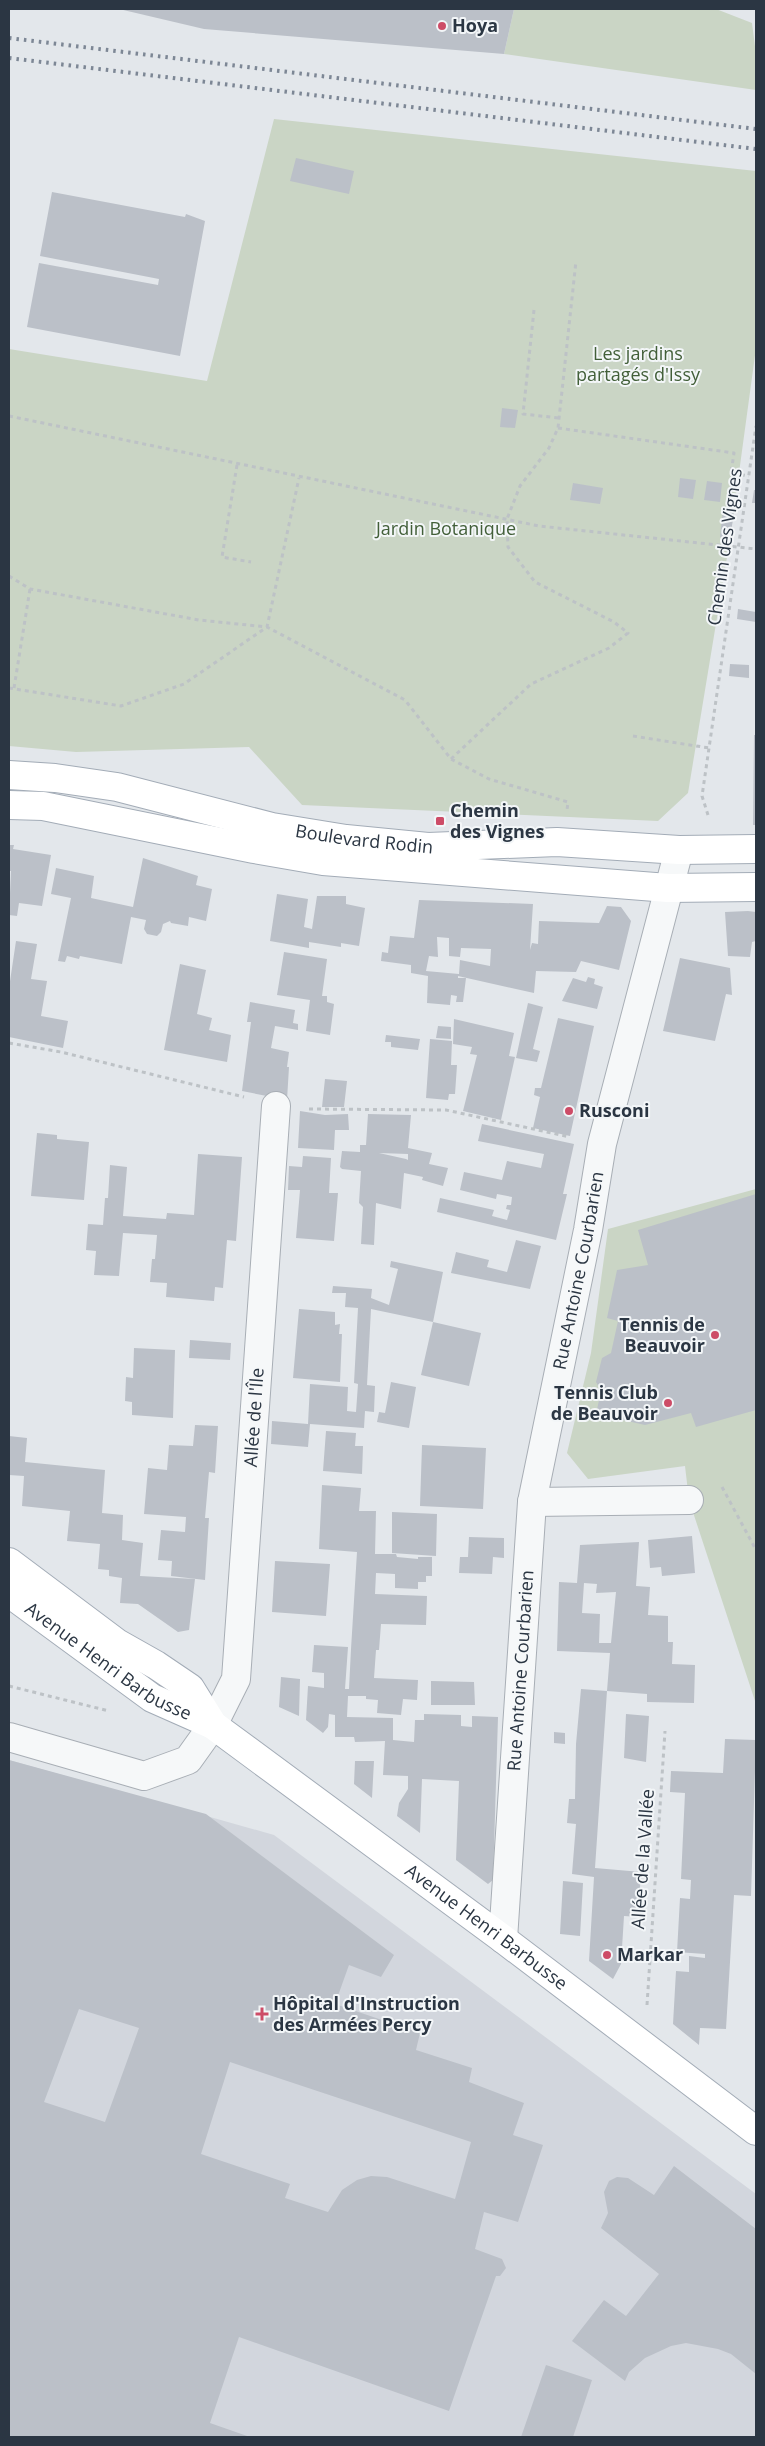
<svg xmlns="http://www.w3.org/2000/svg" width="765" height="2446" font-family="'Open Sans',sans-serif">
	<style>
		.built { fill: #d2d6dd }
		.green { fill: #cad5c5 }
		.building { fill: #bbc0c8; fill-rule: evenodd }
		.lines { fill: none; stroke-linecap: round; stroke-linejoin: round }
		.minor-casing { stroke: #a8aeb5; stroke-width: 30 }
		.primary-casing { stroke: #a3acb7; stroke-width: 30 }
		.path { stroke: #bdc2c6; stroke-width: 3; stroke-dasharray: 4 4; stroke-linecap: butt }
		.minor { stroke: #f6f8f9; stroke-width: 28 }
		.primary { stroke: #fff; stroke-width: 28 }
		.rail { stroke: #7d8795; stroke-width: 4; stroke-dasharray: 2.5 5; stroke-linecap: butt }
		.poi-dot { fill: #cd4c67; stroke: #f3f6f8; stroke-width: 2 }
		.labels { text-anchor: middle; stroke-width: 4; stroke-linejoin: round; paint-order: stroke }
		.poi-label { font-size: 18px; font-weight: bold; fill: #2b3643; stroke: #f3f6f8; text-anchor: start }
		.park-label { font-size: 18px; fill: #425f39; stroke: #f3f6f8 }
		.street-label { font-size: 18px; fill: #2b3643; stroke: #f3f6f8 }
	</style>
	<rect width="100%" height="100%" fill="#e3e7eb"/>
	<path class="built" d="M9,1760L274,1835L756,2194V2437H9Z"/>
	<path class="green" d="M514,9H716L752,23L756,54V90L504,54Z
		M274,119L756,171V348L730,539L688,793L658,821L302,805L249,747L76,752L9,746V349L207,381Z
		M756,1189V1704L689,1500L685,1466L588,1479L567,1453L591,1353L608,1229Z"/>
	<path class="building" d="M119,9H514L504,54L204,29Z
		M296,158L354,171L349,194L290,181Z
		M52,192L185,217L186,214L205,221L180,356L27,327L39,263L158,285L159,279L40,256Z
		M502,408L518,410L515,428L500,427Z
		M680,478L696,480L693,499L678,497Z
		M707,481L722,483L720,502L704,500Z
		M573,483L603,488L600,504L570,500Z
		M754,490H756V503H752Z
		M723,510L734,512L730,539L720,537Z
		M738,609L756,612V622L737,619Z
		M730,664L749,665V678L729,676Z
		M754,735H756V825H753Z
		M9,845H14L13,849L51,855L42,906L19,903L17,916L9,915L11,871H9Z
		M143,858L198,876L196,885L212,889L206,921L189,917L188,926L171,923L170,921L163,924L161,932L157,936L147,934L144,929L146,920L131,917L122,964L80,956L79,959L67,956L65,962L58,961L71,898L51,894L56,868L94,876L91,898L133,907Z
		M277,894L308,899L304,927L312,929L317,896H346V904L365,908L359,946L341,943V947L309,942V948L270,941Z
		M419,900L533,904L530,950L532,943L538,944L539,921L599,923L607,906L621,907L631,921L619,970L581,961L576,972L536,971L534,993L458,976V978H466L463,1002H456L457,996L451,995L450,1005L427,1003L428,976L411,973V965L381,961L382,952L388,953L390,936L414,938ZM437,937L449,938V956L460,957L461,948L491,949L490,966L460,960L459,974L426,971L429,956L438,957Z
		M748,911L756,912V941L752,942L750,957L728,956L725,912Z
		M16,941L37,944L31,979L47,981L41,1016L68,1021L63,1048L9,1037V988Z
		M284,952L327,959L322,996H327V1002L334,1004L330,1035L306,1031L310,1000L277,995Z
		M680,958L730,968L732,995L726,994L715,1041L663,1031Z
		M180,964L206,970L197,1014L212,1018L209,1030L231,1035L227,1062L164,1050Z
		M588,977L595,979L594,984L603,987L597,1009L562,1001L573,978L586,982Z
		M250,1002L295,1010L293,1023L298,1024V1030L275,1026L271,1048L289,1052L287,1067H289L287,1100L242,1091L251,1022H247Z
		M528,1003L543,1007L533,1049L540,1051L537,1062L516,1058Z
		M558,1018L594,1026L570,1136L533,1128L540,1097L534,1095L535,1088H541Z
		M454,1019L514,1033L509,1056L515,1057L501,1120L463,1111L477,1055L470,1054L472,1047L453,1044Z
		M438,1026L451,1027V1039L436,1038Z
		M386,1035L420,1039L418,1050L391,1047V1042H385Z
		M430,1039L452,1041L451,1065H457L455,1094H449L448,1100L426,1098Z
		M325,1079L347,1081L344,1107H322Z
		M300,1111L325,1115L348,1114L349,1130H335L334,1150L298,1148Z
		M368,1114L411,1115L408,1148L432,1153L429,1164L448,1168L443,1186L422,1180L423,1177L404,1173L401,1209L376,1203L374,1245L361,1244L363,1207L359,1203L361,1171L342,1169L340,1167L342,1151L360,1152V1145H366ZM379,1153L408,1154V1160L406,1159Z
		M482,1124L574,1144L563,1194H567L556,1240L437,1212L440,1198L494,1210L492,1216L507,1220L510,1210L506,1209L507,1205H511L512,1197L497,1194L496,1199L460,1190L464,1172L502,1180L507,1161L541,1168L544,1154L478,1141Z
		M37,1133L57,1135V1139L89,1142L84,1200L31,1196Z
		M198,1154L242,1157L236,1241L227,1240L223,1288L215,1287L214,1301L166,1297L167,1283L150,1282L152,1259H155L157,1235L123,1233L119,1276L94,1275L96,1251L86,1250L88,1224L103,1225L105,1198H108L110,1165L127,1167L123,1216L166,1219L167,1213L194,1215Z
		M303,1156L331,1158L329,1193H338L334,1241L296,1238L300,1190H288L289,1166L302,1167Z
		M756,1194V1410L696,1427L691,1413L645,1425L596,1414L601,1391L596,1382L602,1358L611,1353L618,1321L607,1318L617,1270L648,1265L638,1230Z
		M516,1240L541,1246L530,1289L451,1273L456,1252L489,1260L487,1267L507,1272Z
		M391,1261L443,1272L433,1322L371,1309L367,1385L375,1386L374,1412L365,1411L364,1428L310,1424L308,1447L271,1444L272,1421L308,1424L310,1384L348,1387L347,1411L356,1412L358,1384L354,1383L358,1308L345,1307L346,1293H332L333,1286L372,1289L371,1298L389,1305L398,1269L390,1267Z
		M299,1309L335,1312V1325L340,1324L339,1334H342L340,1382L293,1378Z
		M433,1322L481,1333L469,1386L421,1375Z
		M190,1340L231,1343L230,1360L189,1358Z
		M134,1348L175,1350L173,1418L132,1415V1402L125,1401L126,1377L133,1378Z
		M391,1382L416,1387L409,1428L377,1422L379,1412L385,1413Z
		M195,1425L218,1426L215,1473L209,1472L205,1518H209L205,1580L171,1576L172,1561L158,1560L161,1530L185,1532L186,1517L144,1514L148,1468L167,1470L169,1445L193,1446Z
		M326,1431L356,1433L355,1446H363L362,1474L323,1471Z
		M9,1436L27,1438L25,1462L105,1470L102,1513L123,1515L122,1540L143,1543L140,1576L195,1579L189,1630L178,1632L138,1604L120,1603L122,1578L109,1576V1570L98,1569L100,1544L67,1541L70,1511L22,1506L24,1476L9,1475Z
		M422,1445L486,1448L483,1509L420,1506Z
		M322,1485L361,1488L359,1511H376L375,1554H396L397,1557L418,1559V1557H432V1576H426V1582H418V1589L395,1588V1574L376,1573L375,1594L427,1596L426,1625L381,1624L379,1650H376L374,1678L418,1680L417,1700L403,1699L401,1715L377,1713L378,1700L366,1699V1696H348L347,1717L393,1718V1740L414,1742L415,1720H424V1714L461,1715V1726L472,1727V1716L498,1717L493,1880L488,1884L456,1860L459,1781L422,1779L420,1833L397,1816L399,1803L408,1789V1776L383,1775L385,1741L355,1742L354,1737H335V1715L329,1714L328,1727L323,1733L306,1720L308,1686L324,1688V1673L312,1672L314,1645L348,1647L345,1689H349L351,1649L357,1552L319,1549Z
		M392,1512L437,1514L436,1556L392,1553Z
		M692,1536L695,1573L662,1576L661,1567L650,1568L648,1540Z
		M469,1537L504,1538V1558L493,1557L492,1574L459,1573L460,1557H468Z
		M639,1542L636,1586L650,1587L648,1615L668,1616V1642H673L672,1664L695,1665L694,1703L647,1702V1694L607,1691L610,1653L557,1651L559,1582L577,1583L580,1545ZM584,1583L597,1584L596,1593L616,1592L611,1643H599L600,1614L582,1613Z
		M275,1561L330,1564L326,1616L272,1612Z
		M281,1677L300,1679L299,1716L279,1707Z
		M431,1681L474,1682L475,1705H431Z
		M581,1689L607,1691L595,1868L641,1872L638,1917L624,1916L621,1964L613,1979L589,1961L594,1877L572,1874L576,1824L567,1823L569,1799H575L576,1744Z
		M626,1714L649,1716L646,1762L624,1758Z
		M554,1732L565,1733V1744L554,1743Z
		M725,1739L756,1740L751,1896L734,1895L726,2029L700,2028L699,2045L673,2024L676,1971L689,1972V1956L705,1958V1954L677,1952L680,1898L690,1899L691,1880L681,1879L685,1793L670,1792L671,1771L723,1773Z
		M9,1760L206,1814L394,1955L381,1977L349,1965L335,2004L420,2033L416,2050L472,2068L469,2082L524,2103L513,2135L543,2145L518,2222L484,2212L475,2249L502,2259L506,2268L500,2276H496L449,2411L239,2337L210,2423L250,2437H9ZM79,2009L139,2028L105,2122L44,2102ZM230,2062L471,2142L455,2199L387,2177L371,2176L357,2180L342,2190L328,2212L285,2198L290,2184L201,2154Z
		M355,1761H374L372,1798L354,1784Z
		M563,1881L583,1883L580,1936L560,1934Z
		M674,2166L756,2229V2374L731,2354L718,2349L686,2343L671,2346L645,2358L629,2372L625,2381L572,2341L604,2300L626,2316L659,2274L601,2228L608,2213L604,2192L609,2181L617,2177L628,2178L654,2195Z
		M546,2365L592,2380L573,2437H521Z"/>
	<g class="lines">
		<defs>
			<g id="minor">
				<path d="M532,1502L689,1500"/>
				<path id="s1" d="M9,1737L144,1776L188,1760L213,1725L236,1679L276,1106"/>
				<path id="s2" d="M503,1939L532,1502L588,1230L602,1144L679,850"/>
			</g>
			<g id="primary">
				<path id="s3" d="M9,775L55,778L117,787L272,827L346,839L428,847L557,842L679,850L756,849"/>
				<path d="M9,805L43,806L254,849L323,861L668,888L756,887"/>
				<path d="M9,1562L117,1643L156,1665L190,1688L213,1725"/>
				<path id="s4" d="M9,1593L152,1698L213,1725L503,1939L756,2131"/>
			</g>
		</defs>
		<use href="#minor" class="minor-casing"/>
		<use href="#primary" class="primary-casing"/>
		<path class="path" d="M534,310L523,414L559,418
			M9,416L539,526L756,549
			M558,428L734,453L731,473L749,476
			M237,465L222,557L251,562
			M9,576L30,589L199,620L267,627L405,700L451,759L489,779L568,802L567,810
			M9,688L121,706L184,684L267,627L299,478
			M14,688L30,589
			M633,736L709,748
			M451,759L531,684L609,648L628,633L614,622L535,582L508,547L507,519L520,486L549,448L558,428L576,261
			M708,815L702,796L756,426
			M9,1043L61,1052L244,1097
			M309,1109L446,1110L570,1137
			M722,1487L756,1550
			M9,1686L109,1711
			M647,2005L665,1731"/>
		<use href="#minor" class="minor"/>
		<use href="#primary" class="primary"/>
		<path class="rail" d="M9,38L756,129
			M9,58L756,149"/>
	</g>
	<g class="poi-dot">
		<circle cx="442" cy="26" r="5"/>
		<rect x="435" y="816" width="10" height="10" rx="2.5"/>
		<circle cx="569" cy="1111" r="5"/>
		<circle cx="715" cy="1335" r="5"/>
		<circle cx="668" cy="1403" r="5"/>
		<circle cx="607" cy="1955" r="5"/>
		<path d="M259.5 2006.5h5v5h5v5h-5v5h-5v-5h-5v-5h5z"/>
	</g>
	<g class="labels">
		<g class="poi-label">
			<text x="452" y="32">Hoya</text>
			<text x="450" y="817">Chemin<tspan x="450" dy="21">des Vignes</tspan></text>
			<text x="579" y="1117">Rusconi</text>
			<text x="705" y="1331" text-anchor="end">Tennis de<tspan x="705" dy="21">Beauvoir</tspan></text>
			<text x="658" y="1399" text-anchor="end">Tennis Club<tspan x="658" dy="21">de Beauvoir</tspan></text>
			<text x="617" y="1961">Markar</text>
			<text x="273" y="2010">Hôpital d'Instruction<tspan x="273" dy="21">des Armées Percy</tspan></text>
		</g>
		<g class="park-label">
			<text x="638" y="360">Les jardins<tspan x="638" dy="21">partagés d'Issy</tspan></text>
			<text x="446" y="535">Jardin Botanique</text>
		</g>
		<g class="street-label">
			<text transform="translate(725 547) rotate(-82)" y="6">Chemin des Vignes</text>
			<text dy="6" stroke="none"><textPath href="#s3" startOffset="362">Boulevard Rodin</textPath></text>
			<text dy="6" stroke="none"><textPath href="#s2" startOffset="674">Rue Antoine Courbarien</textPath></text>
			<text dy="6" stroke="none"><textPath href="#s1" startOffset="544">Allée de l'Île</textPath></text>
			<text dy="6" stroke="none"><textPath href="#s4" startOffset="121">Avenue Henri Barbusse</textPath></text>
			<text dy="6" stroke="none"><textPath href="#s2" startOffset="269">Rue Antoine Courbarien</textPath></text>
			<text transform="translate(643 1859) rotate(-86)" y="6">Allée de la Vallée</text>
			<text dy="6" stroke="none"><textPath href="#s4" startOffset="584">Avenue Henri Barbusse</textPath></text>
		</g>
	</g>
	<rect width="765" height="2446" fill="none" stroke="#2b3643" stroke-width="20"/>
</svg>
